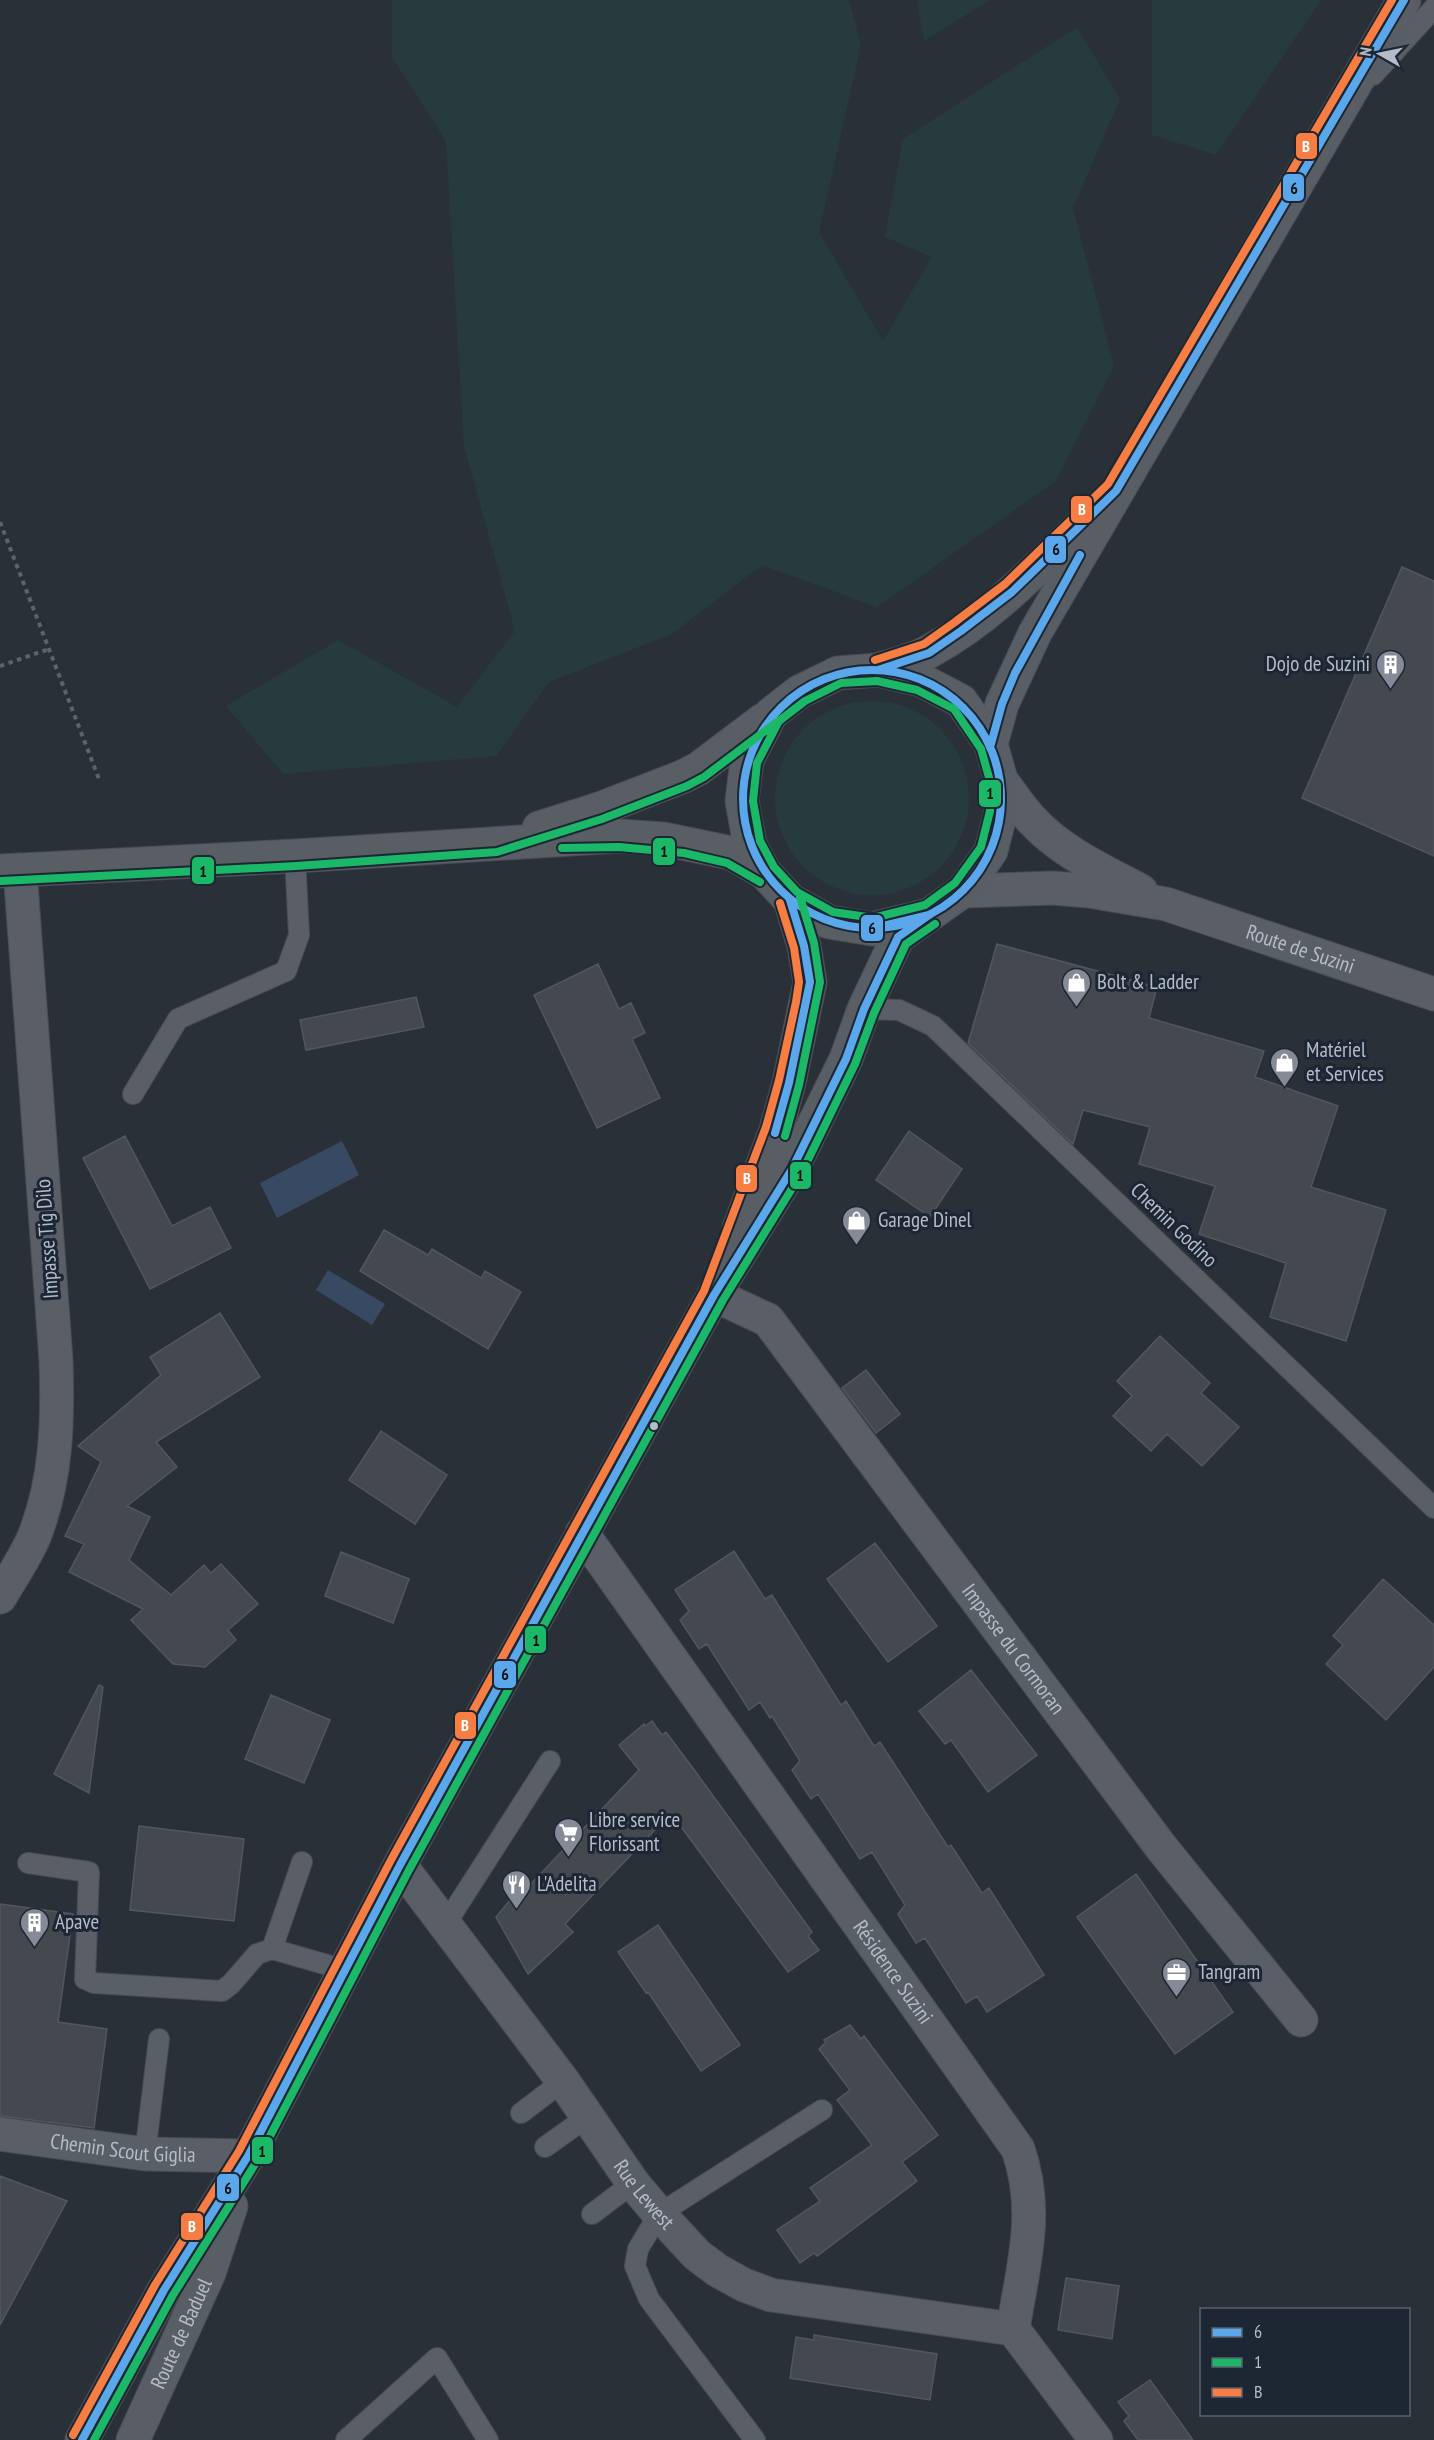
<svg xmlns="http://www.w3.org/2000/svg" width="1434" height="2440" font-family="'PT Sans Narrow',sans-serif">
	<style>
		.green { fill: #273a3e }
		.water { fill: #384963 }
		.building { fill: #444950; stroke: #52575f; stroke-width: 1.5 }
		.lines { fill: none; stroke-linecap: round; stroke-linejoin: round }
		.service-casing { stroke: #484c53; stroke-width: 22 }
		.minor-casing { stroke: #484c53; stroke-width: 35 }
		.tertiary-casing { stroke: #484c53; stroke-width: 35 }
		.secondary-casing { stroke: #484c53; stroke-width: 35 }
		.path { stroke: #5d636a; stroke-width: 4; stroke-dasharray: 4.5 4.5; stroke-linecap: butt }
		.service { stroke: #5a5e66; stroke-width: 20 }
		.minor { stroke: #5a5e66; stroke-width: 33 }
		.tertiary { stroke: #5a5e66; stroke-width: 33 }
		.secondary { stroke: #595d64; stroke-width: 33 }
		.bus-1-casing { stroke: #1d2633; stroke-width: 12 }
		.bus-2-casing { stroke: #1d2633; stroke-width: 12 }
		.bus-3-casing { stroke: #1d2633; stroke-width: 12 }
		.bus-1 { stroke: #5aa8eb; stroke-width: 8 }
		.bus-2 { stroke: #1ab867; stroke-width: 8 }
		.bus-3 { stroke: #f77d43; stroke-width: 8 }
		.bus-dot { fill: #b4bcc9; stroke: #1d2633; stroke-width: 2 }
		.labels { text-anchor: middle; stroke-width: 6; stroke-linejoin: round; paint-order: stroke }
		.poi-label { font-size: 21px; fill: #b4bcc9; stroke: #1d2633; text-anchor: start }
		.street-label { font-size: 21px; fill: #b4bcc9; stroke: #1d2633 }
		.line-badge { stroke: #1d2633; stroke-width: 2 }
		.badge-label { font-size: 16px; text-anchor: middle; font-weight: bold; fill: #fff }
		.pale-badge-label { font-size: 16px; text-anchor: middle; font-weight: bold; fill: #111 }
	</style>
	<rect width="100%" height="100%" fill="#2a3038"/>
	<path class="green" d="M392,0H849L861,45L819,232L883,341L932,257L885,237L903,139L1077,27L1120,99L1073,208L1114,366L1056,481L877,607L762,565L672,634L549,682L496,756L283,774L226,706L338,640L457,707L515,631L464,446L446,141L392,57Z
		M917,0H990L924,41Z
		M1152,0H1321L1216,155L1152,135Z
		M775 798a97 97 0 1 1 194 0a97 97 0 1 1-194 0Z"/>
	<path class="water" d="M342,1141L359,1175L277,1218L260,1183Z
		M328,1270L385,1304L372,1325L316,1290Z"/>
	<path class="building" d="M1402,567L1434,581V856L1302,798Z
		M997,944L1157,987L1149,1018L1264,1051L1255,1077L1338,1106L1311,1187L1386,1210L1346,1341L1270,1317L1286,1263L1199,1234L1215,1186L1139,1164L1150,1127L1083,1110L1073,1144L968,1043Z
		M598,964L619,1009L631,1003L645,1033L632,1039L660,1098L597,1128L534,995Z
		M416,997L424,1027L306,1050L300,1020Z
		M909,1131L962,1169L930,1217L876,1180Z
		M125,1136L172,1226L210,1207L231,1248L150,1289L83,1158Z
		M384,1230L428,1255L432,1249L481,1278L485,1271L521,1292L488,1349L360,1271Z
		M220,1313L260,1377L156,1442L177,1467L127,1506L150,1517L129,1560L171,1595L204,1565L211,1573L221,1564L258,1604L228,1630L236,1640L205,1667L173,1664L131,1620L143,1609L69,1572L84,1544L65,1536L101,1462L78,1446L161,1375L150,1357Z
		M1160,1336L1210,1383L1201,1393L1239,1427L1202,1466L1167,1434L1151,1451L1113,1416L1132,1396L1117,1381Z
		M866,1370L900,1414L876,1433L842,1388Z
		M381,1431L447,1475L415,1524L349,1480Z
		M875,1543L937,1626L888,1662L827,1579Z
		M734,1551L765,1599L772,1595L841,1705L846,1701L874,1746L880,1742L948,1847L951,1845L982,1893L989,1888L1044,1975L987,2012L977,1996L966,2003L925,1938L916,1943L898,1914L905,1905L872,1852L860,1859L818,1794L811,1799L792,1770L800,1761L772,1716L770,1718L760,1702L749,1710L707,1644L699,1649L680,1620L689,1611L675,1590Z
		M341,1552L409,1579L393,1623L325,1596Z
		M1383,1579L1434,1625V1667L1386,1720L1326,1664L1343,1645L1333,1636Z
		M971,1670L1037,1755L988,1792L951,1740L945,1744L919,1711Z
		M99,1685L103,1687L89,1793L54,1774Z
		M271,1695L330,1720L304,1783L245,1759Z
		M652,1721L662,1735L666,1732L698,1775L812,1932L808,1936L819,1950L788,1972L671,1813L565,1924L573,1932L528,1974L496,1917L523,1884L527,1888L639,1770L619,1745L644,1724L645,1726Z
		M139,1826L244,1839L234,1921L130,1910Z
		M1136,1874L1233,2012L1175,2054L1077,1917Z
		M0,1904L73,1914L58,2022L107,2029L94,2128L0,2116Z
		M658,1925L740,2045L701,2071L648,1992L646,1993L618,1952Z
		M850,2025L861,2039L864,2036L938,2135L902,2162L917,2181L817,2256L814,2253L800,2263L777,2230L820,2201L810,2188L872,2145L837,2100L850,2090L819,2049L826,2042L824,2040Z
		M0,2176L67,2201L0,2325Z
		M1066,2278L1119,2286L1112,2339L1058,2330Z
		M814,2335L937,2354L930,2400L790,2378L796,2337L814,2340Z
		M1150,2380L1193,2440H1138L1124,2421L1129,2416L1118,2402Z"/>
	<g class="lines">
		<defs>
			<path id="service" d="M1373,75L1434,8
				M864,1009L899,1010L933,1026L1434,1508
				M133,1094L178,1019L286,971L299,935L295,856
				M28,1863L89,1872L85,1979L94,1983L222,1991L231,1984L257,1954L272,1949L345,1970
				M445,1925L550,1761
				M272,1949L302,1862
				M521,2113L563,2081
				M545,2147L587,2117
				M145,2154L159,2039
				M592,2214L633,2183
				M346,2440L437,2358L488,2440
				M755,2440L649,2299L635,2266L638,2249L659,2214L822,2110"/>
			<g id="minor">
				<path id="s1" d="M714,1295L768,1320L1161,1847L1301,2020"/>
				<path id="s2" d="M582,1533L1018,2149C1040,2212 1023,2266 1013,2329L1096,2440"/>
				<path d="M0,1597C11,1578 25,1558 34,1537C57,1479 58,1421 56,1360L20,870"/>
				<path id="s3" d="M400,1865L563,2081L633,2183L659,2214L697,2255L717,2270L744,2285L771,2295L1013,2329"/>
				<path id="s4" d="M0,2134L145,2154L248,2156"/>
			</g>
			<g id="tertiary">
				<path d="M1001,780C1011,793 1020,808 1032,820C1061,852 1104,871 1141,891"/>
				<path id="s5" d="M963,891L1053,888L1089,891L1166,904L1434,994"/>
			</g>
			<g id="secondary">
				<path d="M878,670C895,664 915,660 930,651C991,618 1040,565 1089,518"/>
				<path d="M991,744L1002,704L1035,633L1404,0"/>
				<path d="M539,828L599,809L682,777L698,769L763,720"/>
				<path d="M0,871L295,856L619,836L663,839L731,853L765,873"/>
				<path d="M739,1228L776,1130L789,1083L810,982L804,946L790,900L765,873L750,845L742,801L747,760L771,714L799,692L838,673L878,670L921,680L961,701L991,744L1001,780V812L991,851L963,891L929,915L872,929L829,922L790,900"/>
				<path d="M82,2440L164,2290L248,2156L400,1865L714,1295L792,1169L846,1059L864,1009L898,937L929,915"/>
				<path id="s6" d="M133,2440L209,2273L231,2206"/>
			</g>
		</defs>
		<use href="#service" class="service-casing"/>
		<use href="#minor" class="minor-casing"/>
		<use href="#tertiary" class="tertiary-casing"/>
		<use href="#secondary" class="secondary-casing"/>
		<path class="path" d="M0,522L99,779
			M0,666L49,649"/>
		<use href="#service" class="service"/>
		<use href="#minor" class="minor"/>
		<use href="#tertiary" class="tertiary"/>
		<use href="#secondary" class="secondary"/>
		<defs>
			<path id="bus-1" d="M878,670L929,653L961,631L1012,592L1116,491L1404,0
				M743 799a129 129 0 1 1 258 0a129 129 0 1 1-258 0Z
				M991,744L1002,704L1015,673L1080,555
				M879,927L929,915
				M775,1133L789,1083L810,982L804,946L790,900
				M82,2440L164,2290L248,2156L400,1865L714,1295L792,1169L846,1059L864,1009L898,937L929,915"/>
			<path id="bus-2" d="M562,848L619,847L684,853L727,863L760,882
				M1,881L296,866L497,852L602,819L687,786L704,777L777,722
				M874,918L833,912L797,892L774,867L760,841L753,801L757,763L779,721L805,701L841,683L877,681L917,690L954,709L981,749L990,781V811L981,847L955,883L925,905L877,917
				M785,1136L799,1085L820,982L814,943L800,897
				M94,2440L173,2295L257,2161L409,1870L723,1300L801,1174L855,1064L874,1013L906,944L935,924"/>
			<path id="bus-3" d="M875,660L924,644L955,622L1005,584L1108,484L1392,0
				M73,2435L155,2285L239,2151L391,1860L704,1291L766,1127L779,1080L796,1002L799,982L794,948L780,903"/>
		</defs>
		<use href="#bus-1" class="bus-1-casing"/>
		<use href="#bus-2" class="bus-2-casing"/>
		<use href="#bus-3" class="bus-3-casing"/>
		<use href="#bus-1" class="bus-1"/>
		<use href="#bus-2" class="bus-2"/>
		<use href="#bus-3" class="bus-3"/>
	</g>
	<defs>
		<symbol id="building-pin" viewBox="-11 -11 22 30"><path d="M0 17L-7.5 6A9.5 9.5 0 1 1 7.5 6Z" fill="#848b96" stroke="#1d2633"/><path d="M-4-6H4V6H1V3H-1V6H-4ZM-2.5-4.3h1.7v1.8h-1.7ZM.8-4.3h1.7v1.8H.8ZM-2.5-1h1.7V.8h-1.7ZM.8-1h1.7V.8H.8Z" fill="#fff"/></symbol>
		<symbol id="shop-pin" viewBox="-11 -11 22 30"><path d="M0 17L-7.5 6A9.5 9.5 0 1 1 7.5 6Z" fill="#848b96" stroke="#1d2633"/><path d="M-5-2.5h2.3a2.7 3.5 0 0 1 5.4 0H5L5.5 6h-11ZM-1.5-2.5h3a1.5 2.3 0 0 0-3 0Z" fill="#fff"/></symbol>
		<symbol id="supermarket-pin" viewBox="-11 -11 22 30"><path d="M0 17L-7.5 6A9.5 9.5 0 1 1 7.5 6Z" fill="#848b96" stroke="#1d2633"/><path d="M-6-5.5h2.5l.6 2H6L4.5 2H-2.5L-4.4-4H-6ZM-1.5 3.2a1.3 1.3 0 1 0 .1 0ZM3 3.2a1.3 1.3 0 1 0 .1 0Z" fill="#fff"/></symbol>
		<symbol id="restaurant-pin" viewBox="-11 -11 22 30"><path d="M0 17L-7.5 6A9.5 9.5 0 1 1 7.5 6Z" fill="#848b96" stroke="#1d2633"/><path d="M-5-6h1v4h1v-4h1v4h1v-4h1v5L-1.5 .5V6h-2V.5L-5-1ZM5-6V6H3V1.5H1.5Q1.5-4 5-6Z" fill="#fff"/></symbol>
		<symbol id="office-pin" viewBox="-11 -11 22 30"><path d="M0 17L-7.5 6A9.5 9.5 0 1 1 7.5 6Z" fill="#848b96" stroke="#1d2633"/><path d="M-6-3h4V-5.5h4V-3h4V5H-6ZM-1-4.5V-3h2v-1.5ZM-6 0V1H6V0Z" fill="#fff"/></symbol>
	</defs>
	<g fill-rule="evenodd">
		<use href="#building-pin" x="1374" y="648" width="33" height="45"/>
		<use href="#shop-pin" x="1060" y="966" width="33" height="45"/>
		<use href="#shop-pin" x="1268" y="1046" width="33" height="45"/>
		<use href="#shop-pin" x="840" y="1204" width="33" height="45"/>
		<use href="#supermarket-pin" x="552" y="1816" width="33" height="45"/>
		<use href="#restaurant-pin" x="500" y="1868" width="33" height="45"/>
		<use href="#building-pin" x="18" y="1906" width="33" height="45"/>
		<use href="#office-pin" x="1160" y="1956" width="33" height="45"/>
	</g>
	<circle class="bus-dot" cx="654" cy="1426" r="5"/>
	<g class="labels">
		<g class="poi-label">
			<text x="1370" y="671" text-anchor="end">Dojo de Suzini</text>
			<text x="1097" y="989">Bolt &amp; Ladder</text>
			<text x="1306" y="1057">Matériel<tspan x="1306" dy="24">et Services</tspan></text>
			<text x="878" y="1227">Garage Dinel</text>
			<text x="589" y="1827">Libre service<tspan x="589" dy="24">Florissant</tspan></text>
			<text x="537" y="1891">L'Adelita</text>
			<text x="55" y="1929">Apave</text>
			<text x="1198" y="1979">Tangram</text>
		</g>
		<g class="street-label">
			<text dy="7" stroke="none"><textPath href="#s5" startOffset="346">Route de Suzini</textPath></text>
			<text transform="translate(1174 1225) rotate(44)" y="7">Chemin Godino</text>
			<text transform="translate(47 1239) rotate(-94)" y="7">Impasse Tig Dilo</text>
			<text dy="7" stroke="none"><textPath href="#s1" startOffset="470">Impasse du Cormoran</textPath></text>
			<text dy="7" stroke="none"><textPath href="#s2" startOffset="538">Résidence Suzini</textPath></text>
			<text dy="7" stroke="none"><textPath href="#s4" startOffset="124">Chemin Scout Giglia</textPath></text>
			<text dy="7" stroke="none"><textPath href="#s3" startOffset="410">Rue Lewest</textPath></text>
			<text dy="7" stroke="none"><textPath href="#s6" startOffset="117">Route de Baduel</textPath></text>
		</g>
	</g>
	<g class="line-badge">
		<rect x="1295" y="132" width="23" height="28" rx="6" fill="#f77d43"/>
		<rect x="1282" y="173" width="23" height="29" rx="6" fill="#5aa8eb"/>
		<rect x="1070" y="495" width="23" height="29" rx="6" fill="#f77d43"/>
		<rect x="1044" y="535" width="23" height="29" rx="6" fill="#5aa8eb"/>
		<rect x="978" y="779" width="24" height="29" rx="6" fill="#1ab867"/>
		<rect x="652" y="837" width="24" height="29" rx="6" fill="#1ab867"/>
		<rect x="191" y="856" width="24" height="29" rx="6" fill="#1ab867"/>
		<rect x="860" y="914" width="24" height="28" rx="6" fill="#5aa8eb"/>
		<rect x="789" y="1161" width="23" height="29" rx="6" fill="#1ab867"/>
		<rect x="735" y="1164" width="23" height="29" rx="6" fill="#f77d43"/>
		<rect x="524" y="1625" width="23" height="29" rx="6" fill="#1ab867"/>
		<rect x="493" y="1660" width="24" height="29" rx="6" fill="#5aa8eb"/>
		<rect x="454" y="1711" width="23" height="29" rx="6" fill="#f77d43"/>
		<rect x="251" y="2136" width="23" height="29" rx="6" fill="#1ab867"/>
		<rect x="216" y="2173" width="24" height="29" rx="6" fill="#5aa8eb"/>
		<rect x="180" y="2212" width="24" height="29" rx="6" fill="#f77d43"/>
	</g>
	<g class="badge-label">
		<text x="1306" y="152">B</text>
		<text x="1082" y="515">B</text>
		<text x="747" y="1184">B</text>
		<text x="465" y="1731">B</text>
		<text x="192" y="2232">B</text>
	</g>
	<g class="pale-badge-label">
		<text x="1294" y="194">6</text>
		<text x="1056" y="555">6</text>
		<text x="990" y="799">1</text>
		<text x="664" y="857">1</text>
		<text x="203" y="877">1</text>
		<text x="872" y="934">6</text>
		<text x="800" y="1181">1</text>
		<text x="536" y="1646">1</text>
		<text x="505" y="1680">6</text>
		<text x="262" y="2157">1</text>
		<text x="228" y="2194">6</text>
	</g>
	<rect x="1200" y="2308" width="210" height="108" fill="#1d2633" stroke="#59626f" stroke-width="1.5"/>
	<rect x="1212" y="2328" width="30" height="9" fill="#5aa8eb" stroke="#59626f" stroke-width="1.5"/>
	<text x="1254" y="2338" font-size="18" fill="#b4bcc9">6</text>
	<rect x="1212" y="2358" width="30" height="9" fill="#1ab867" stroke="#59626f" stroke-width="1.5"/>
	<text x="1254" y="2368" font-size="18" fill="#b4bcc9">1</text>
	<rect x="1212" y="2388" width="30" height="9" fill="#f77d43" stroke="#59626f" stroke-width="1.5"/>
	<text x="1254" y="2398" font-size="18" fill="#b4bcc9">B</text>
	<g transform="translate(1380 54) rotate(279)" stroke="#1d2633" stroke-width="4.5" paint-order="stroke">
	<path d="M0-4.5L10 22L0 15L-10 22Z" fill="#b4bcc9"/>
	<text y="-9" font-size="16" font-weight="bold" text-anchor="middle" fill="#b4bcc9">N</text>
	</g>
</svg>
